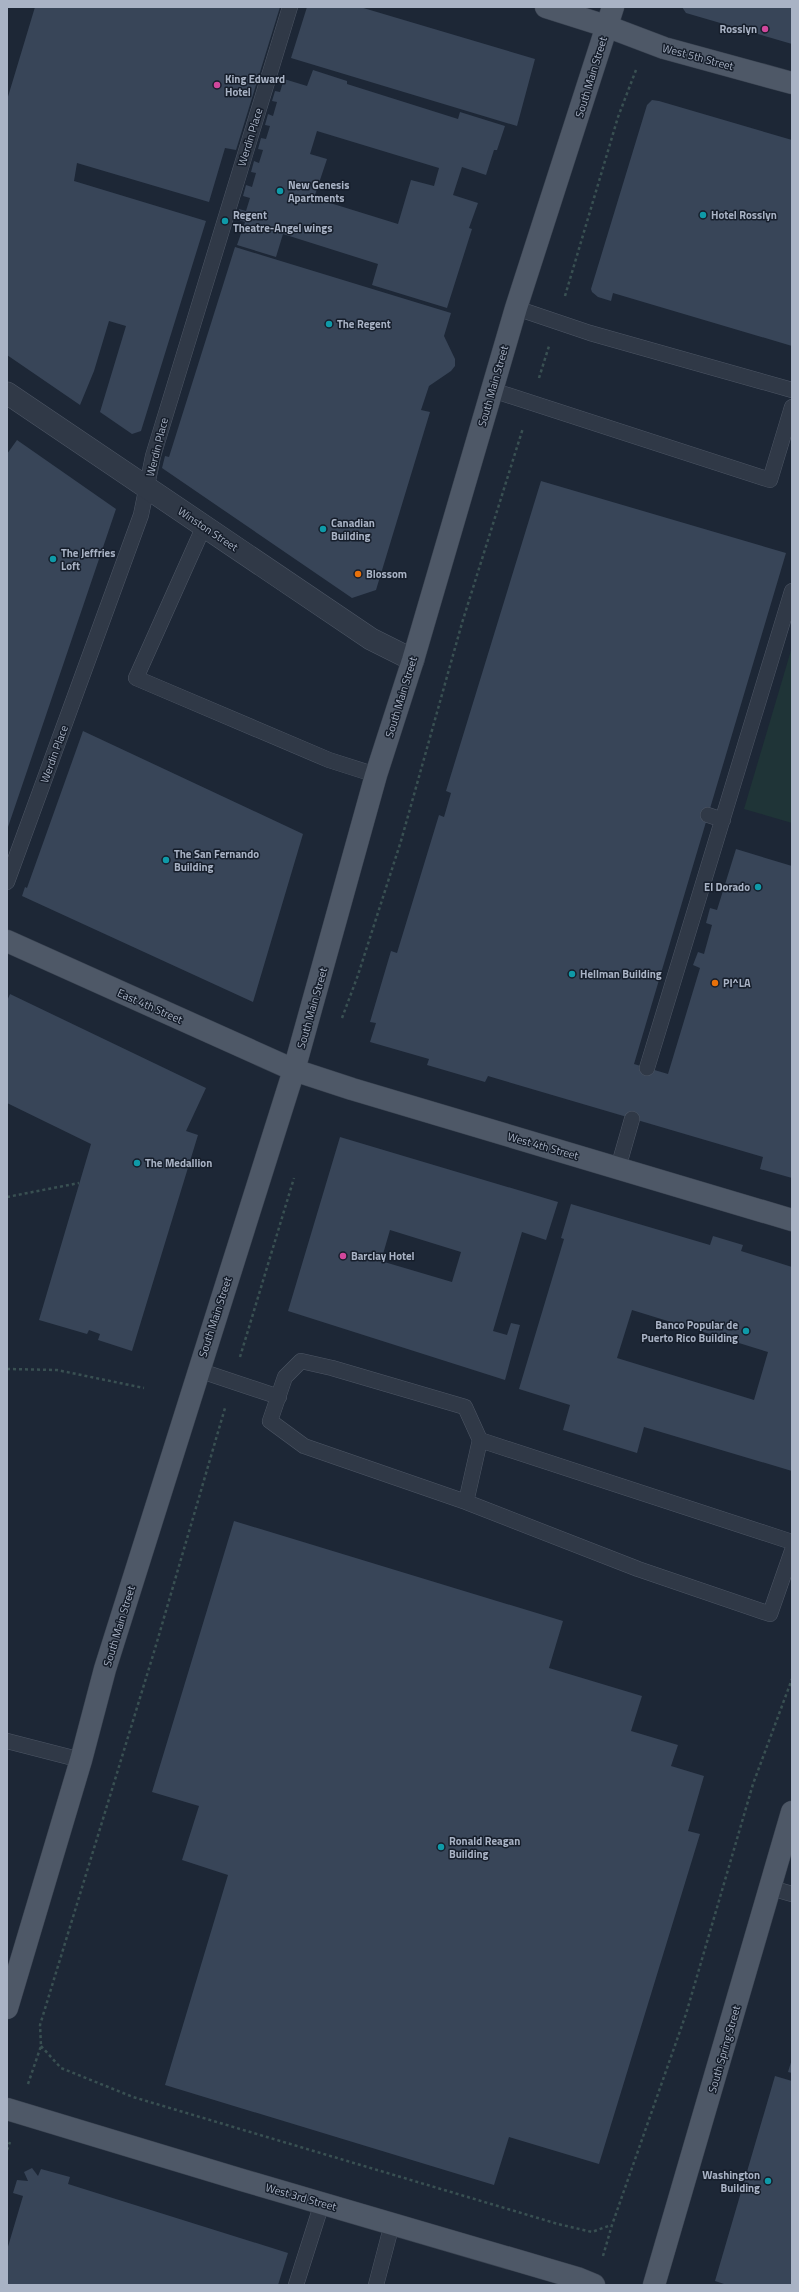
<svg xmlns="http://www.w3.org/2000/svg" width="799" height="2292" font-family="'Titillium Web',sans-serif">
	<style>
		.green { fill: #1f3437 }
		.building { fill: #384558; fill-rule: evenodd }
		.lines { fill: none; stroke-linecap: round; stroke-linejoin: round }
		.lane-casing { stroke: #4d5665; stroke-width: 16 }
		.street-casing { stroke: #4d5665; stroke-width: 23 }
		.primary-casing { stroke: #394250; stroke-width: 23 }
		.path { stroke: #395052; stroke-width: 2.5; stroke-dasharray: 3 3; stroke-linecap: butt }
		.lane { stroke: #303947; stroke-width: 15 }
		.street { stroke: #303947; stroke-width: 22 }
		.primary { stroke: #4e5867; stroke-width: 22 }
		.hotel-dot { fill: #d1479c; stroke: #161e2b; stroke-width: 1.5 }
		.culture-dot { fill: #0f9aa8; stroke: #161e2b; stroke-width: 1.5 }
		.food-dot { fill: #e8710a; stroke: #161e2b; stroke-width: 1.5 }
		.labels { text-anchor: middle; stroke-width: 3; stroke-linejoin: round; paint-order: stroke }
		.poi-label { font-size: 11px; font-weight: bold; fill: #a9b3c5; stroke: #161e2b; text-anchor: start }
		.street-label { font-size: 11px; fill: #a9b3c5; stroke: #161e2b }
	</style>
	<rect width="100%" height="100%" fill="#1d2736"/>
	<path class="green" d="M792,647V823L744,809Z"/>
	<path class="building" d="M35,7H280L236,150L225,148L209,202L77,163L74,181L206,221L141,431L132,434L100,412L126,326L109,321L94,371L80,405L7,355V100Z
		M307,7H360L535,59L517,126L291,58Z
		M682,7H792V44L686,13Z
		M313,70L347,81V84L458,119L460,112L505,126L497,150H494L486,175L462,167L453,195L478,203L469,228L472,229L447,308L372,285L378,264L283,234L276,257L237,245L245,222L236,219L239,209L246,211L250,198L243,196L246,185L252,187L256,173L251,172L254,161L259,163L263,150L258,149L261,138L266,139L270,126L265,125L268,114L273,116L277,102L272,101L275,91L280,92L284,79L307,86ZM317,131L439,168L434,186L411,180L398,224L314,198L327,159L310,154Z
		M652,100L659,101L792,140V346L613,293L611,301L598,297L592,292L591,289L647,105Z
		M235,247L451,313L444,336L455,359V366L451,371L429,386L421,410L430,412L376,590L352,598L162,468L165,456L169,457Z
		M17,440L116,509L7,830V454Z
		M541,481L786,553L634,1064L668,1074L700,968L693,965L698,952L704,954L712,925L706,923L710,908L717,910L736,849L792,866V1178L760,1169L763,1157L488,1076L485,1082L427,1065L429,1059L370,1042L376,1023L370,1022L391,951L397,953L439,815L444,817L451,793L446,791Z
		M83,731L303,834L253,1002L22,896L25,887L27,888Z
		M10,994L206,1088L186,1131L198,1135L132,1351L98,1340L100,1334L89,1330L87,1334L39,1320L91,1144L7,1103V1001Z
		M340,1137L558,1202L546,1240L522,1232L493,1331L507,1335L511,1323L520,1325L505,1380L288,1311ZM390,1230L461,1252L452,1282L381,1261Z
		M571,1204L710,1245L713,1236L743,1245L741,1251L792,1267V1471L644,1427L637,1453L563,1430L570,1405L519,1389L564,1239L561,1238ZM632,1310L768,1352L754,1400L617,1358Z
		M234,1521L563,1621L549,1668L642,1696L631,1731L678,1745L671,1766L704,1776L688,1831L700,1834L599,2164L509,2137L494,2185L165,2085L228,1875L182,1860L199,1806L152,1792Z
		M792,2059V2073L788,2072Z
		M775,2076L792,2081V2285H727L715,2281Z
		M32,2168L38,2176L41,2169L70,2177L68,2184L288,2253L278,2285H7V2250L23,2196L13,2193L17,2180L28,2181L24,2172Z"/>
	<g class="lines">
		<defs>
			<path id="lane" d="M516,308L590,333L792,390
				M492,390L770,480L792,407
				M204,526L136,678L329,760L376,775
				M708,815L723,820
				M7,882L141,515L153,456L290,7
				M647,1068L792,591
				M618,1168L632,1119
				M198,1370L279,1397
				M466,1502L480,1440
				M792,1542L480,1440L465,1407L332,1368L301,1361L285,1377L270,1421L304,1446L466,1502L638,1569L770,1614L792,1551
				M7,1741L81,1760
				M771,1888L792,1894
				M296,2285L322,2203
				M376,2285L392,2224"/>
			<path id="street" d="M7,393L371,639L413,660"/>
			<path id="primary" d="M546,7L606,26L664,48L792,83
				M7,941L294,1070L352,1089L792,1220
				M7,2008L81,1760L105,1669L294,1070L376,775L413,660L516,308L613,7
				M7,2109L242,2180L577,2278L594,2285
				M654,2285L792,1812"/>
		</defs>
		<use href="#lane" class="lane-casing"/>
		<use href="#street" class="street-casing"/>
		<use href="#primary" class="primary-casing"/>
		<path class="path" d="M565,296L618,117L636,70
			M539,378L549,346
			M342,1018L358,975L401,841L462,623L523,428
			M7,1197L79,1183
			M240,1357L294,1178
			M7,1369L57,1370L144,1388
			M41,2046L61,2068L133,2097L558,2224L592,2232L611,2225
			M28,2084L41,2046L40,2025L154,1652L225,1408
			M7,2150L10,2142
			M603,2256L612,2225L686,2014L753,1784L792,1679"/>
		<use href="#lane" class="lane"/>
		<use href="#street" class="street"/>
		<use href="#primary" class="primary"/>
	</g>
	<g class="hotel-dot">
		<circle cx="765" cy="29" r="4"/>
		<circle cx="217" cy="85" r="4"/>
		<circle cx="343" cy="1256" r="4"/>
	</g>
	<g class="culture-dot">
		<circle cx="280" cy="191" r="4"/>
		<circle cx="703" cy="215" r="4"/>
		<circle cx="225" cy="221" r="4"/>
		<circle cx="329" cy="324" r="4"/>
		<circle cx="323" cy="529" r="4"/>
		<circle cx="53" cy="559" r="4"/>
		<circle cx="166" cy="860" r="4"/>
		<circle cx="758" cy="887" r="4"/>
		<circle cx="572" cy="974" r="4"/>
		<circle cx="137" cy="1163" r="4"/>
		<circle cx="746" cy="1331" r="4"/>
		<circle cx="441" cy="1847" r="4"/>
		<circle cx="768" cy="2181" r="4"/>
	</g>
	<g class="food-dot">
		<circle cx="358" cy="574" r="4"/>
		<circle cx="715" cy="983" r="4"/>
	</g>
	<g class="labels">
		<g class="poi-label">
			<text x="757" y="33" text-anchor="end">Rosslyn</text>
			<text x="225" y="83">King Edward<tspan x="225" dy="13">Hotel</tspan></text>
			<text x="288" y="189">New Genesis<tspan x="288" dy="13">Apartments</tspan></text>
			<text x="233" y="219">Regent<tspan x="233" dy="13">Theatre-Angel wings</tspan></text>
			<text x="711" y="219">Hotel Rosslyn</text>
			<text x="337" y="328">The Regent</text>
			<text x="331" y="527">Canadian<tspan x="331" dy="13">Building</tspan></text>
			<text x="61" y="557">The Jeffries<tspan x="61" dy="13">Loft</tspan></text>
			<text x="366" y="578">Blossom</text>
			<text x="174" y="858">The San Fernando<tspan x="174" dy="13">Building</tspan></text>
			<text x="750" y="891" text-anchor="end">El Dorado</text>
			<text x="580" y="978">Hellman Building</text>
			<text x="723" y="987">PI^LA</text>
			<text x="145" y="1167">The Medallion</text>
			<text x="351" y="1260">Barclay Hotel</text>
			<text x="738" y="1329" text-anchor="end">Banco Popular de<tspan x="738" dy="13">Puerto Rico Building</tspan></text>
			<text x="449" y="1845">Ronald Reagan<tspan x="449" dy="13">Building</tspan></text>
			<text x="760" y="2179" text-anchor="end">Washington<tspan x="760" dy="13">Building</tspan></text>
		</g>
		<g class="street-label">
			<text transform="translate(698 57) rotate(15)" y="4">West 5th Street</text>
			<text transform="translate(591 77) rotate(-73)" y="4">South Main Street</text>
			<text transform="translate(250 137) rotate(-73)" y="4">Werdin Place</text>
			<text transform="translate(493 386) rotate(-74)" y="4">South Main Street</text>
			<text transform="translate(157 447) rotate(-76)" y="4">Werdin Place</text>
			<text transform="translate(208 529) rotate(34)" y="4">Winston Street</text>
			<text transform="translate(401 697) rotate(-73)" y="4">South Main Street</text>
			<text transform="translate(54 754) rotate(-70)" y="4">Werdin Place</text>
			<text transform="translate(150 1006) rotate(24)" y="4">East 4th Street</text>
			<text transform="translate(312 1008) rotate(-74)" y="4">South Main Street</text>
			<text transform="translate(543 1146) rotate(16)" y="4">West 4th Street</text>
			<text transform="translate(215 1317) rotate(-72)" y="4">South Main Street</text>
			<text transform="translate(119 1626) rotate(-73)" y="4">South Main Street</text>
			<text transform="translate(724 2049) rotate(-74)" y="4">South Spring Street</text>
			<text transform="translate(301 2197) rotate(16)" y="4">West 3rd Street</text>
		</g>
	</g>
	<rect width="799" height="2292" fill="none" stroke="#a9b3c5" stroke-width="16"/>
</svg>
